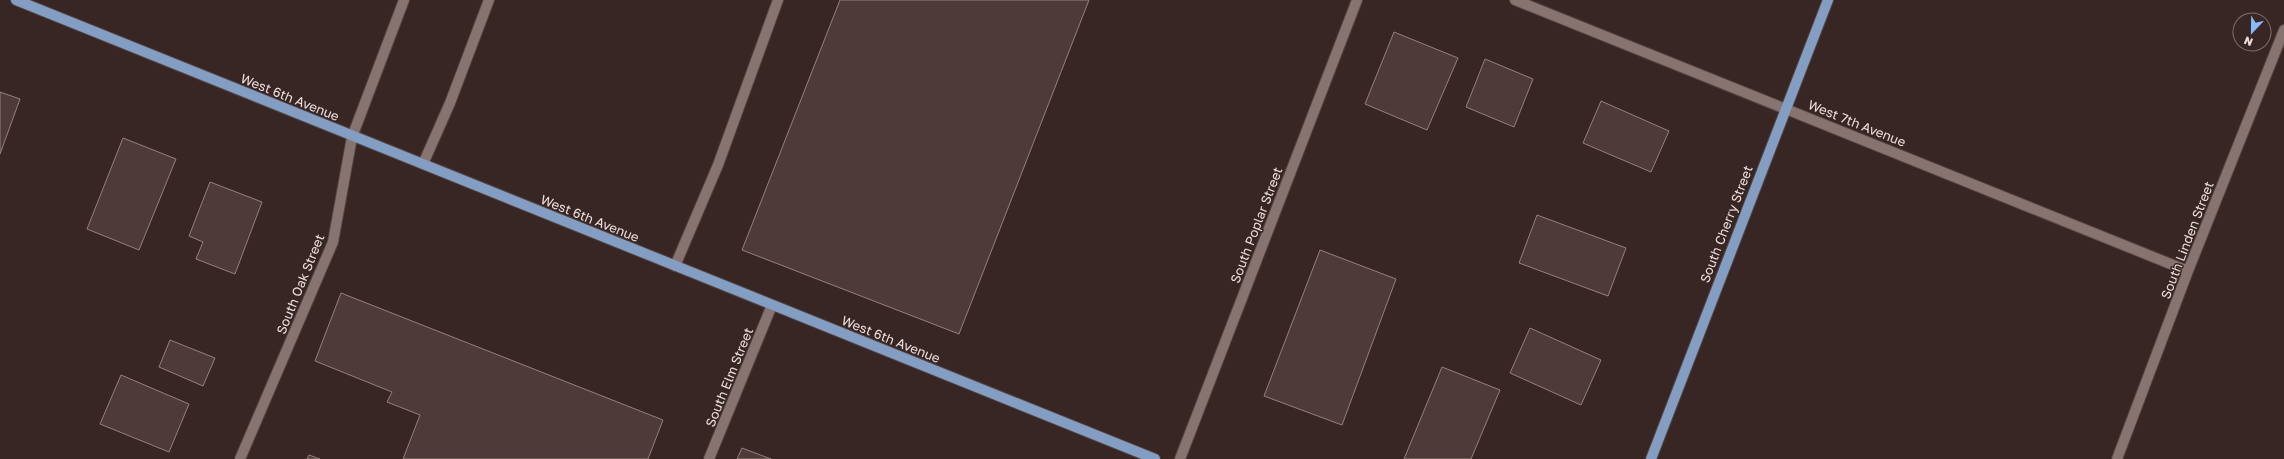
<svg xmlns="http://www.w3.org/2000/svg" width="2284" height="459" font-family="'Golos Text',sans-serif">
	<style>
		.building { fill: #4e3b39; stroke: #95807d }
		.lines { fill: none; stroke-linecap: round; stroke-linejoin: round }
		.minor-casing { stroke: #534543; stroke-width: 12 }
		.major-casing { stroke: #534543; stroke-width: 12 }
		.minor { stroke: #877370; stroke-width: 10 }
		.major { stroke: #849ec3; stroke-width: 10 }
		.labels { text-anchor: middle; stroke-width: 3; stroke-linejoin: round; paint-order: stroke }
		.street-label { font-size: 13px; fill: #ebdfde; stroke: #382624 }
	</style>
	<rect width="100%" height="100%" fill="#382624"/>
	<path class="building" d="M840,0H1089L959,334L742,250Z
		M1394,32L1458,58L1427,130L1365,104Z
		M1485,59L1533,79L1514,127L1466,107Z
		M0,92L20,99L0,154Z
		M1601,101L1669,131L1651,172L1583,143Z
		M123,138L176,159L139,250L87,229Z
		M210,182L262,202L235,274L196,259L203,242L189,236Z
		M1537,215L1626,248L1608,296L1519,263Z
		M1320,250L1396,279L1342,425L1264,396Z
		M341,293L663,420L648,459H403L420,415L387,402L392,392L315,361Z
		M1530,328L1601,360L1581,405L1510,373Z
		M170,340L215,358L203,386L159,367Z
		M1442,367L1500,390L1471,459H1404Z
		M121,375L189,404L169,452L100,424Z
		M742,448L771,459H737Z
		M309,455L320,459H307Z"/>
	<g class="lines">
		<defs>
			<path id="minor" d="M1515,0L2188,271
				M423,164L450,103L489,0
				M675,266L718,165L778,0
				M240,459L333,242L352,137L404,0
				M709,459L772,305
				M1180,459L1357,0
				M2117,459L2188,271L2284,30"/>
			<path id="major" d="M16,0L1155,459
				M1651,459L1828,0"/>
		</defs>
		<use href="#minor" class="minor-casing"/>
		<use href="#major" class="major-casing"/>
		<use href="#minor" class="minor"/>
		<use href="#major" class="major"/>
	</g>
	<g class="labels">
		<g class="street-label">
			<text transform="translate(290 97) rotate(22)" y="5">West 6th Avenue</text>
			<text transform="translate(1857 123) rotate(22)" y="5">West 7th Avenue</text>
			<text transform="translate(590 218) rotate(22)" y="5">West 6th Avenue</text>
			<text transform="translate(1726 224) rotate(-69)" y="5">South Cherry Street</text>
			<text transform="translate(1256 225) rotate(-69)" y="5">South Poplar Street</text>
			<text transform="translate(2187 240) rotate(-69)" y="5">South Linden Street</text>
			<text transform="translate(300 284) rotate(-68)" y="5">South Oak Street</text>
			<text transform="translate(891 339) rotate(22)" y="5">West 6th Avenue</text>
			<text transform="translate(729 377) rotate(-68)" y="5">South Elm Street</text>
		</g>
	</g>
	<g transform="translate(2252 32) rotate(202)"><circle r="19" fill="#382624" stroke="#80706e"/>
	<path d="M0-3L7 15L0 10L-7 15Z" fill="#85bbfb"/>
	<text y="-6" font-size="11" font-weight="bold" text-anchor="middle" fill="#ebdfde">N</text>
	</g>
</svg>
